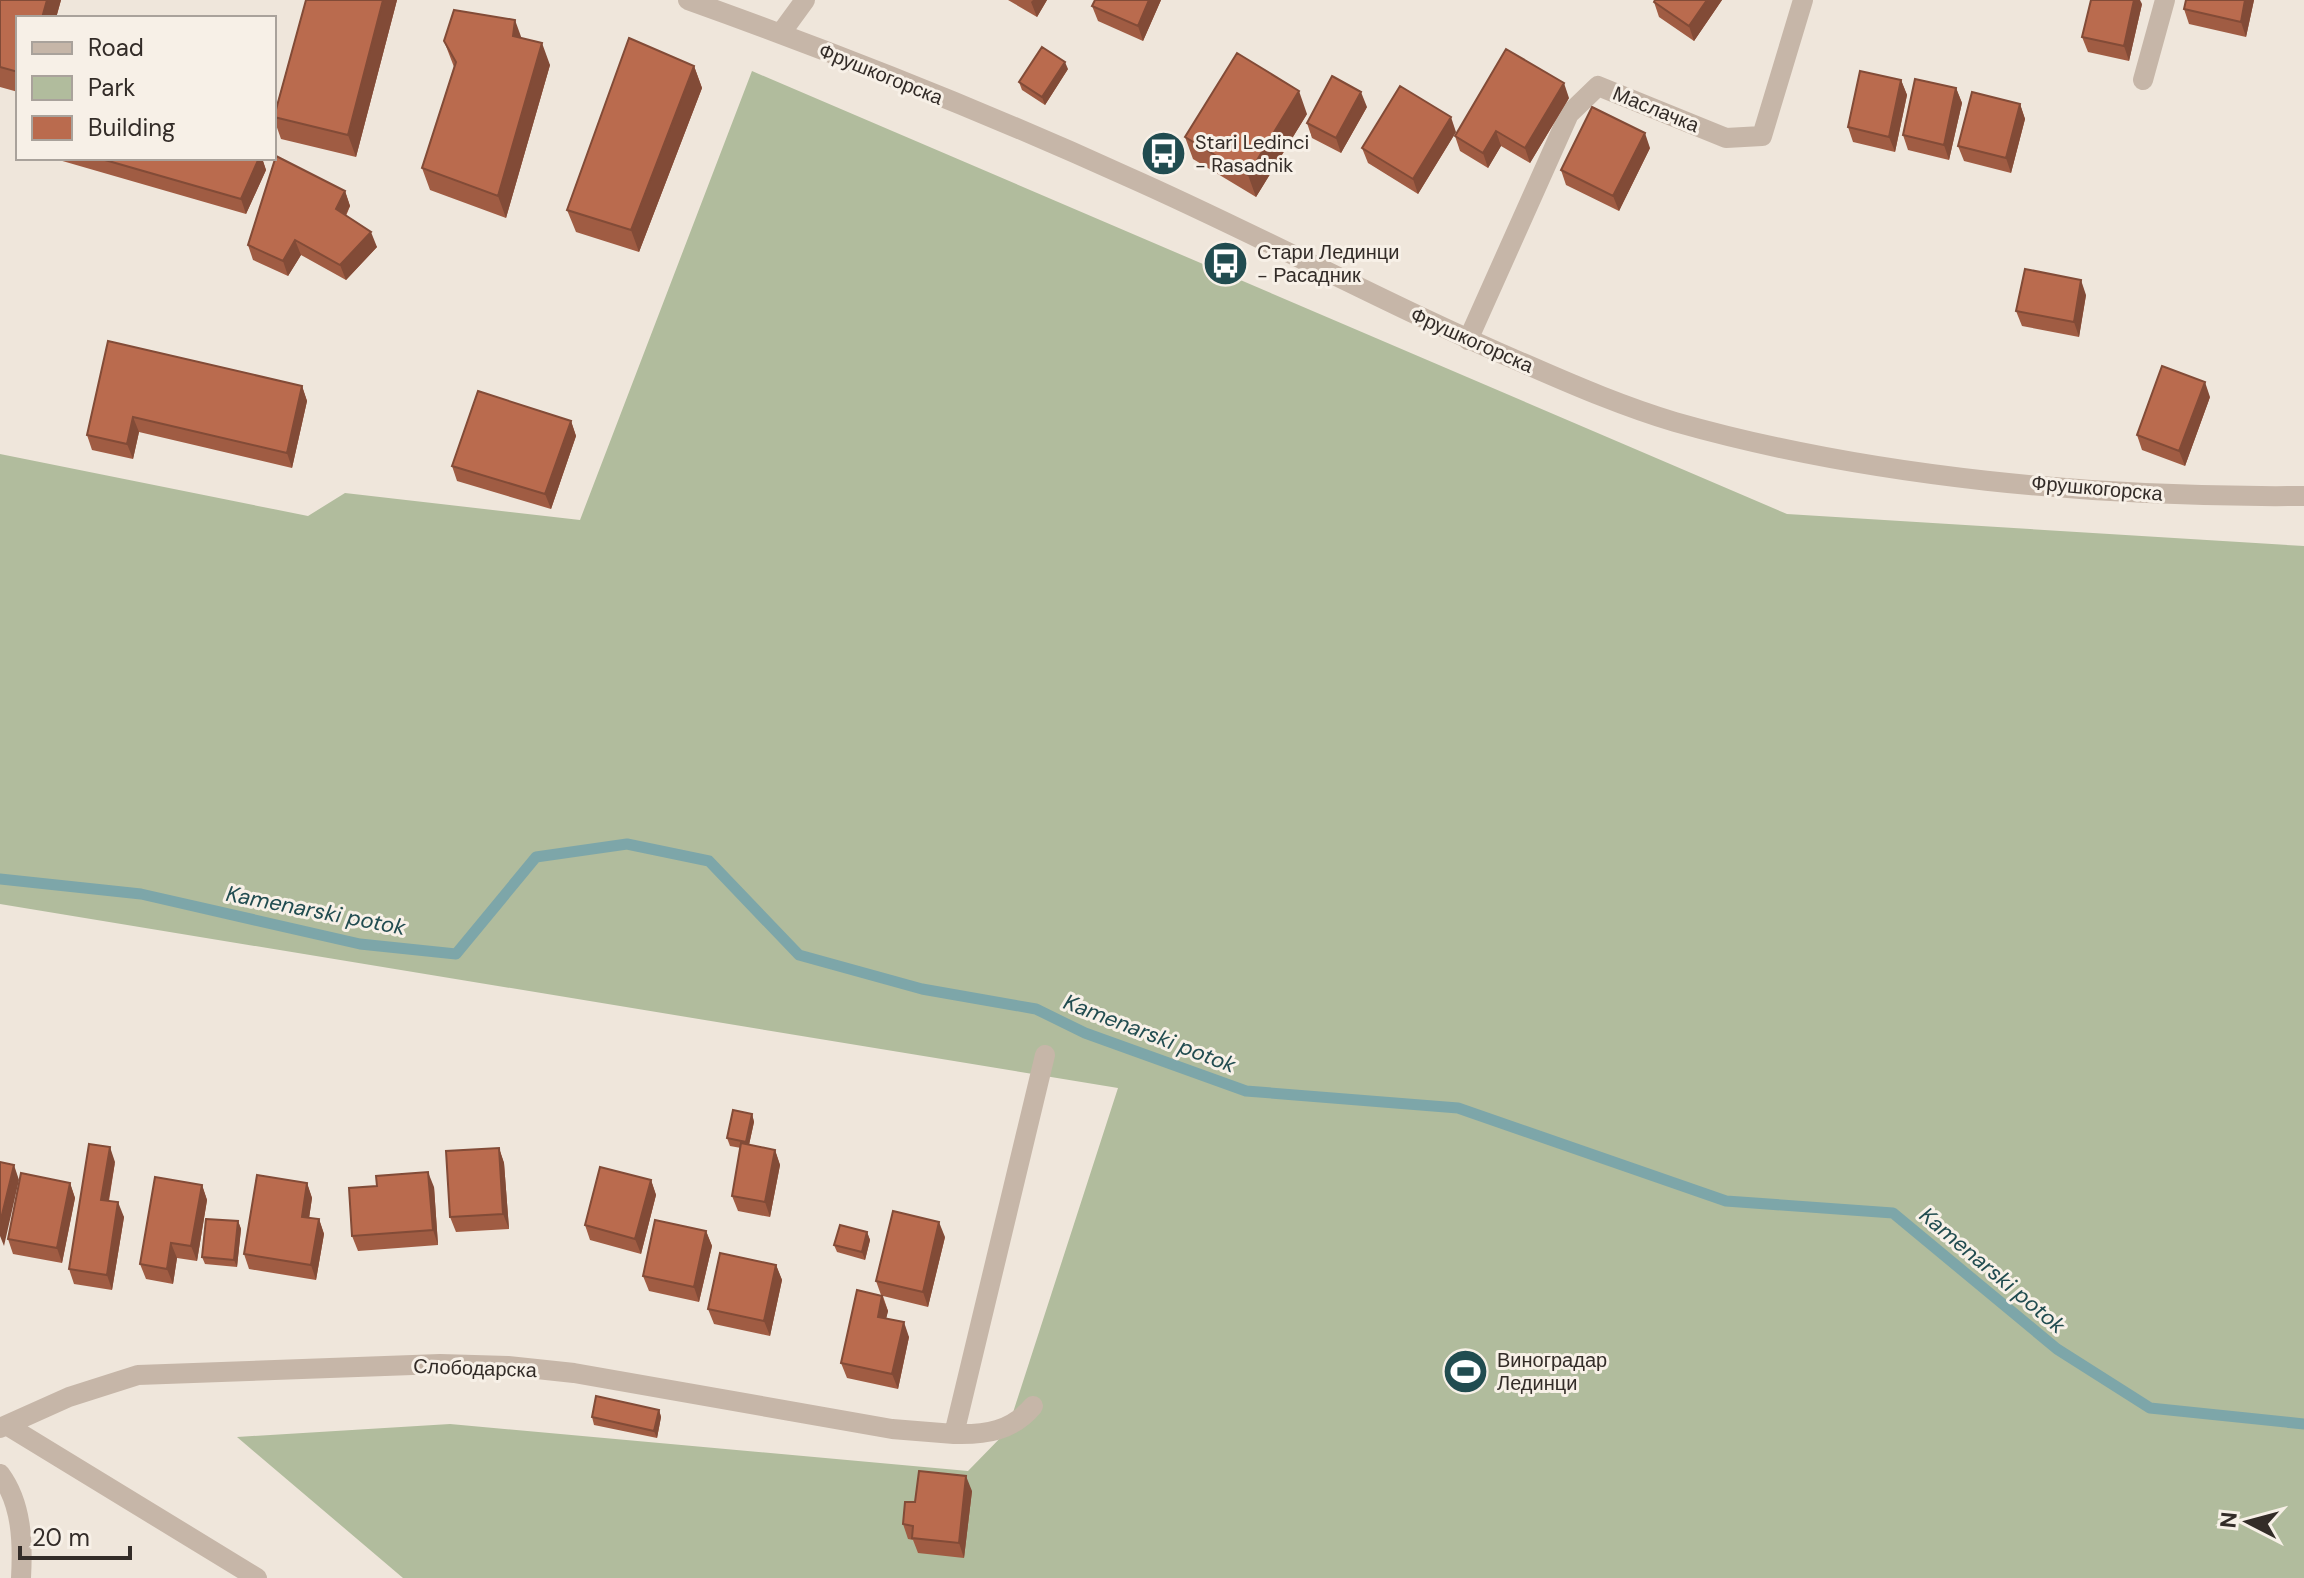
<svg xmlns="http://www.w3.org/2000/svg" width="2304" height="1578" font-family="'DM Sans',sans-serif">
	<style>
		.green { fill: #b1bc9d }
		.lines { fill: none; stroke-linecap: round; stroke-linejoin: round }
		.stream { stroke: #7da6a9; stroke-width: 11 }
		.minor { stroke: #c6b6a8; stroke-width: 20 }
		.wall { fill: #a05c43 }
		.shaded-wall { fill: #824b37 }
		.building { fill: #ba6b4e; stroke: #824b37; stroke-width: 2 }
		.labels { text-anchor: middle; stroke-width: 6; stroke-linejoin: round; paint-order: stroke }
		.street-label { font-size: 20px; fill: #332c28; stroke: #f7f0e7 }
		.poi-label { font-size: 20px; fill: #332c28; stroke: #f7f0e7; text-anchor: start }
		.water-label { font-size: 22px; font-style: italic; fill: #214c50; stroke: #f7f0e7 }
	</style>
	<rect width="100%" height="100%" fill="#efe6db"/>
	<path class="green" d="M752,71L1787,514L2304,546V1578H403L237,1437L450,1424L968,1471L1007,1431L1118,1088L0,904V454L308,516L345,493L580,520Z"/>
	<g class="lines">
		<path class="stream" d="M0,879L141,894L360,944L456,954L536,857L627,844L709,861L799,955L922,989L1036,1009L1085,1033L1246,1091L1458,1108L1726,1201L1893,1213L2057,1349L2150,1408L2304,1424"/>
		<path class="minor" d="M688,0C836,53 983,111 1126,176C1262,236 1393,308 1530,366C1578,387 1625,407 1675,422C1872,478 2099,498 2304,496
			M781,33L805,0
			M2143,80L2165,0
			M1468,340L1569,114L1598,86L1726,138L1762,136L1803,0
			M8,1426L257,1578
			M0,1428L69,1397L138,1375L440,1364L508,1366L574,1373L892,1429L954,1434L1045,1055
			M954,1434C986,1435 1012,1431 1033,1406
			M0,1474C22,1504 23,1542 21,1578"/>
	</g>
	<path class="wall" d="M0,0H61L56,18H18V92L0,87Z
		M306,0H397L356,157L281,139L274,119V115Z
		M1008,0H1047L1037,17Z
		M1161,0L1143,41L1098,21L1092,6Z
		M1655,0H1722L1694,41L1659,17L1654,2Z
		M2186,0H2254L2246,37L2189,24L2184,9Z
		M2142,4L2129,61L2088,52L2082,37Z
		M521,38L550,65L506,218L430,190L422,168L454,67L444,41Z
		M694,66L702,88L639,252L576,232L567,210Z
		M1068,69L1045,105L1022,90L1019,82Z
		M1901,80L1907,95L1895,152L1853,142L1848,127Z
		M1956,88L1962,103L1949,160L1908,150L1903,135Z
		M1569,98L1530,163L1501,146L1488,168L1460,151L1455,136Z
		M2020,104L2025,119L2011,173L1964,161L1958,146Z
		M1367,107L1341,153L1312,138L1307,123Z
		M1307,114L1256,197L1193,159L1185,137Z
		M1456,132L1418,194L1368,163L1362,148Z
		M1650,148L1619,211L1566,185L1561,170Z
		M52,158H262L266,170L246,214Z
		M345,191L350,206L346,216L377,247L346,280L301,255L288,276L253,260L248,245Z
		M2086,295L2079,337L2022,326L2016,311Z
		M108,341L302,386L307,401L292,468L139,432L133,459L92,450L87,435Z
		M2210,397L2185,466L2142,450L2137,435Z
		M571,421L576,436L551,509L457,481L452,466Z
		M752,1114L754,1122L749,1145L775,1150L780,1165L770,1217L738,1211L732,1196L741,1148L730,1146L727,1138Z
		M499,1148L504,1163L509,1229L456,1232L450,1217Z
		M115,1162L109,1201L124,1217L112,1290L74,1284L69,1269Z
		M651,1180L656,1195L641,1254L590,1240L585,1225Z
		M70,1183L75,1198L62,1263L13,1254L8,1239Z
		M307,1183L312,1198L309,1218L319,1219L324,1234L316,1280L249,1269L244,1254Z
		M202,1185L207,1200L197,1261L177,1258L173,1284L146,1279L140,1264Z
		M434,1187L438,1245L358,1251L352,1236Z
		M238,1221L241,1229L237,1267L205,1264L202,1257Z
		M706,1231L712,1246L699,1302L649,1291L643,1276Z
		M867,1232L870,1240L865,1260L837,1252L834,1245Z
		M945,1237L928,1307L883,1296L888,1311L886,1318L909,1337L898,1389L847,1378L841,1363L881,1295L876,1281Z
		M776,1265L782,1280L770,1336L714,1324L708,1309Z
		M659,1410L661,1417L657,1438L594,1425L592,1417Z
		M972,1491L964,1558L918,1553L913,1540L908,1539L903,1524L915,1502Z"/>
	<path class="shaded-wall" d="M47,0H61L56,18H42Z
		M383,0H397L356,157L348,135Z
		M1033,0H1047L1037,17L1031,2Z
		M1149,0H1161L1143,41L1138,26Z
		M1707,0H1722L1694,41L1689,26Z
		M2134,0H2140L2142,4L2129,61L2124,46Z
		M2245,0H2254L2246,37L2241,22Z
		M515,20L523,42L513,36Z
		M542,43L550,65L506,218L498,196Z
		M1065,62L1068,69L1045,105L1042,97Z
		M694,66L702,88L639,252L631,230Z
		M1901,80L1907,95L1895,152L1889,137Z
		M1564,83L1569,98L1530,163L1525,148Z
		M1956,88L1962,103L1949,160L1944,145Z
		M1299,91L1307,114L1256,197L1248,175Z
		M1361,92L1367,107L1341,153L1336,138Z
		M2020,104L2025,119L2011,173L2006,158Z
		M1451,117L1456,132L1418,194L1413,179Z
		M1496,131L1501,146L1488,168L1483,153Z
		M1645,133L1650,148L1619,211L1613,196Z
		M259,158H262L266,170L246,214L241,199Z
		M345,191L350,206L341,224L336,209Z
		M371,232L377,247L346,280L340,265Z
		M295,240L301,255L288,276L283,261Z
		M2081,280L2086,295L2079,337L2074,322Z
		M2205,382L2210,397L2185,466L2179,451Z
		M302,386L307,401L292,468L287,453Z
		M133,417L139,432L133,459L127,444Z
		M571,421L576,436L551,509L545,494Z
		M752,1114L754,1122L748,1149L746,1142Z
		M110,1147L115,1162L106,1215L101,1200Z
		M499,1148L504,1163L509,1229L503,1214Z
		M775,1150L780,1165L770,1217L765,1202Z
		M14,1165L19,1180L4,1246L0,1236V1223Z
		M428,1172L434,1187L438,1245L433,1230Z
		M651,1180L656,1195L641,1254L635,1239Z
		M70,1183L75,1198L62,1263L57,1248Z
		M307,1183L312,1198L307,1232L302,1217Z
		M202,1185L207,1200L197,1261L191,1246Z
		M118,1202L124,1217L112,1290L107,1275Z
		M319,1219L324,1234L316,1280L311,1265Z
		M238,1221L241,1229L237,1267L234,1260Z
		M939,1222L945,1237L928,1307L923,1292Z
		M706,1231L712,1246L699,1302L694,1287Z
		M867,1232L870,1240L865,1260L862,1252Z
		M171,1243L177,1258L173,1284L167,1269Z
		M776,1265L782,1280L770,1336L764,1321Z
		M882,1296L888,1311L883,1332L878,1317Z
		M904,1322L909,1337L898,1389L892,1374Z
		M659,1410L661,1417L657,1438L654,1431Z
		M966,1476L972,1491L964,1558L959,1543Z"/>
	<path class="building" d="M0,0H47L42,18H18V72L0,67Z
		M306,0H383L348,135L274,117Z
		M1095,0H1149L1138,26L1092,6Z
		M1655,0H1707L1689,26L1654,2Z
		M2091,0H2134L2124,46L2082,37Z
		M2186,0H2245L2241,22L2184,9Z
		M454,10L515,20L513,36L542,43L498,196L422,168L456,62L444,41Z
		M629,38L694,66L631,230L567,210Z
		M1042,47L1065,62L1042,97L1019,82Z
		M1506,49L1564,83L1525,148L1496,131L1483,153L1455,136Z
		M1237,53L1299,91L1248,175L1185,137Z
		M1860,71L1901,80L1889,137L1848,127Z
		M1332,76L1361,92L1336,138L1307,123Z
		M1915,79L1956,88L1944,145L1903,135Z
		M1400,86L1451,117L1413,179L1362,148Z
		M1972,92L2020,104L2006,158L1958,146Z
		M1592,107L1645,133L1613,196L1561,170Z
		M276,156L345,191L336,209L371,232L340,265L295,240L283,261L248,245Z
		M98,158H259L241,199Z
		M2025,269L2081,280L2074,322L2016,311Z
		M108,341L302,386L287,453L133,417L127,444L87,435Z
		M2162,366L2205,382L2179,451L2137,435Z
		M478,391L571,421L545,494L452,466Z
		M733,1110L752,1114L746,1142L727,1138Z
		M741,1143L775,1150L765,1202L732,1196Z
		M89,1144L110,1147L101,1200L118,1202L107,1275L69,1269Z
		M499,1148L503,1214L450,1217L446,1151Z
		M0,1162L14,1165L0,1223Z
		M600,1167L651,1180L635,1239L585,1225Z
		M428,1172L433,1230L352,1236L349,1188L377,1186L376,1176Z
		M21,1173L70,1183L57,1248L8,1239Z
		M257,1175L307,1183L302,1217L319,1219L311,1265L244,1254Z
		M155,1177L202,1185L191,1246L171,1243L167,1269L140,1264Z
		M893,1211L939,1222L923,1292L876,1281Z
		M206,1219L238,1221L234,1260L202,1257Z
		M655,1220L706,1231L694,1287L643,1276Z
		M840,1225L867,1232L862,1252L834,1245Z
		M720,1253L776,1265L764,1321L708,1309Z
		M857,1290L882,1296L878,1317L904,1322L892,1374L841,1363Z
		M596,1396L659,1410L654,1431L592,1417Z
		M919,1471L966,1476L959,1543L912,1538L913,1526L903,1524L905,1502H915Z"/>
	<defs>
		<symbol id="bus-disc" viewBox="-11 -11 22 22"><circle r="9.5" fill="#214c50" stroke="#f7f0e7"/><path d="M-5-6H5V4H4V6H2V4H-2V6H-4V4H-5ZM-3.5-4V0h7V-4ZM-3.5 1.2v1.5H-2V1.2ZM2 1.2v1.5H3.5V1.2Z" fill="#fff"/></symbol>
		<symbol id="stadium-disc" viewBox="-11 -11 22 22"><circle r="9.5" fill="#214c50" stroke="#f7f0e7"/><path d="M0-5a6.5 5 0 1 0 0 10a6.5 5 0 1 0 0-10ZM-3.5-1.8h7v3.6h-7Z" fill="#fff"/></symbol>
	</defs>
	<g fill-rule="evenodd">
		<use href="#bus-disc" x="1138" y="128" width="51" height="51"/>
		<use href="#bus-disc" x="1200" y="238" width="51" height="51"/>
		<use href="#stadium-disc" x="1440" y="1346" width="51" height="51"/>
	</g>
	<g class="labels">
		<g class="street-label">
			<text transform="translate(881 74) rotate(22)" y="7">Фрушкогорска</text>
			<text transform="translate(1656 109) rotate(22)" y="7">Маслачка</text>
			<text transform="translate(1472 340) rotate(24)" y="7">Фрушкогорска</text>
			<text transform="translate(2097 488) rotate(5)" y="7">Фрушкогорска</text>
			<text transform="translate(475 1368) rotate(2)" y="7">Слободарска</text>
		</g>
		<g class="poi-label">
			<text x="1195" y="149">Stari Ledinci<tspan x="1195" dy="23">- Rasadnik</tspan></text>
			<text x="1257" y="259">Стари Лединци<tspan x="1257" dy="23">- Расадник</tspan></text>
			<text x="1497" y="1367">Виноградар<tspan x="1497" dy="23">Лединци</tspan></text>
		</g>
		<g class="water-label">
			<text transform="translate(316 910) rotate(11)" y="8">Kamenarski potok</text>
			<text transform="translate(1150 1033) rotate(21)" y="8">Kamenarski potok</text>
			<text transform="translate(1993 1270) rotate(40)" y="8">Kamenarski potok</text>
		</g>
	</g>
	<rect x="16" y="16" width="260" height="144" fill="#f7f0e7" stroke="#a9a29b" stroke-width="2"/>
	<rect x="32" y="42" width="40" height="12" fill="#c6b6a8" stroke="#a9a29b" stroke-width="2"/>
	<text x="88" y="56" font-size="24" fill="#332c28">Road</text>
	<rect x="32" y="76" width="40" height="24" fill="#b1bc9d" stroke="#a9a29b" stroke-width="2"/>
	<text x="88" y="96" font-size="24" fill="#332c28">Park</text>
	<rect x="32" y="116" width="40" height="24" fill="#ba6b4e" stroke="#a9a29b" stroke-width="2"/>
	<text x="88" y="136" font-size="24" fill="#332c28">Building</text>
	<g transform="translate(2248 1522) rotate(276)" stroke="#f7f0e7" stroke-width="6" paint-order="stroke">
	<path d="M0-6L14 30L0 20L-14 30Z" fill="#332c28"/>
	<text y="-12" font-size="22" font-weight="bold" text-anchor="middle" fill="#332c28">N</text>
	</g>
	<path d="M20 1546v12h110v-12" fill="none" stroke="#332c28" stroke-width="4"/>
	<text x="32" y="1546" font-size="24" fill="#332c28" stroke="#f7f0e7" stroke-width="6" paint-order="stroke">20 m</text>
</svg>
